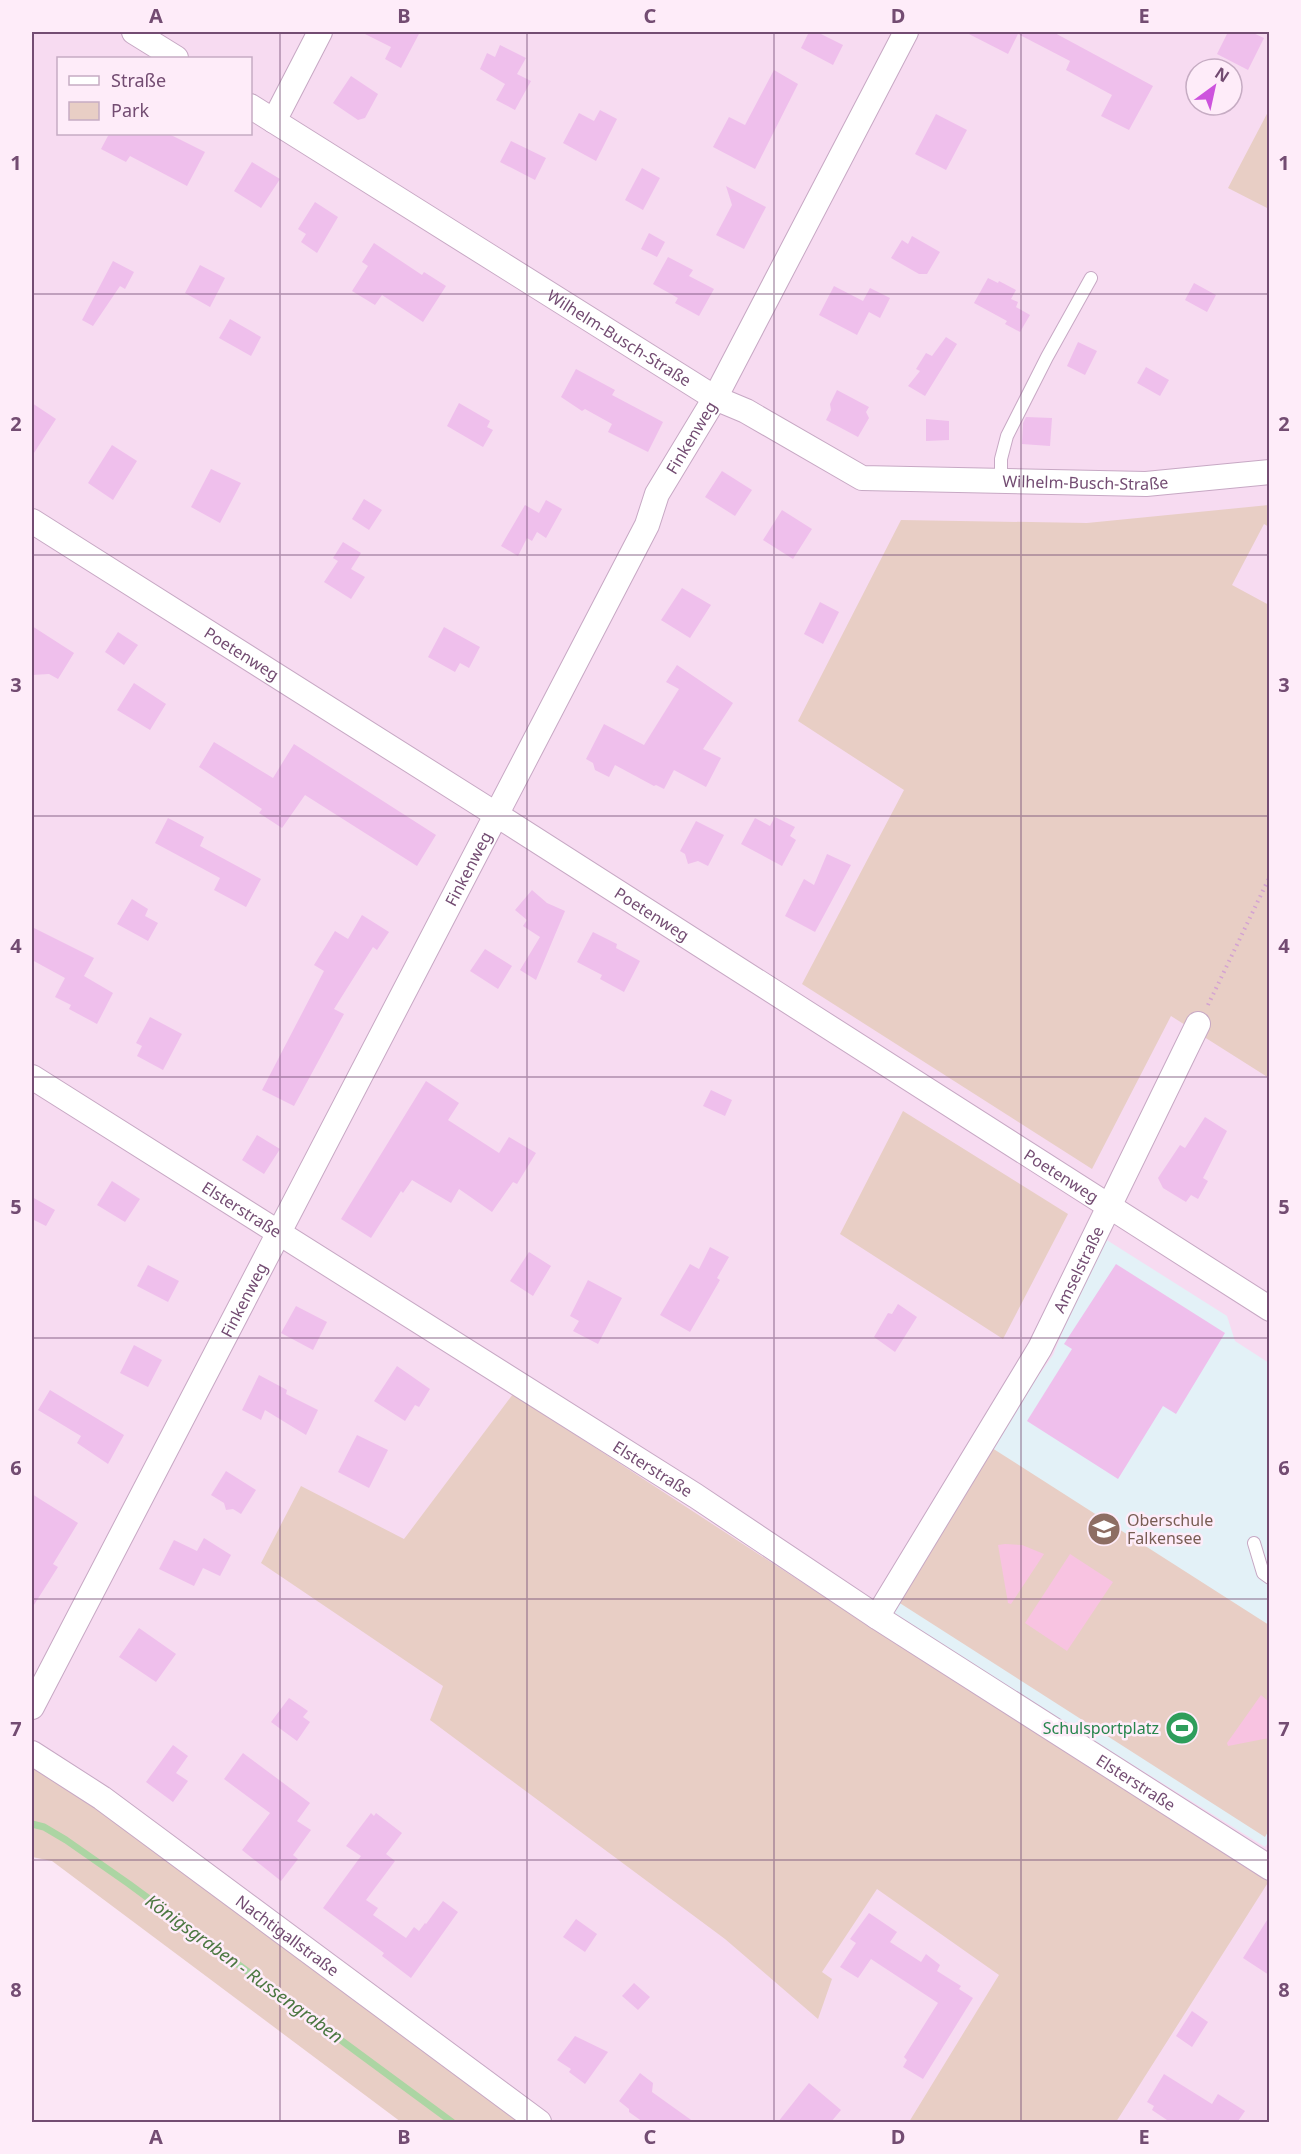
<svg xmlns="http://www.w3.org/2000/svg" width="1301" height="2154" font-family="'Noto Sans',sans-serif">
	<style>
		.residential { fill: #f7dbf1; fill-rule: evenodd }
		.education { fill: #e3f1f7 }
		.green { fill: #e8cec5 }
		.sand { fill: #f8c3e1 }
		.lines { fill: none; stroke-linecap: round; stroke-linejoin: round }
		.stream { stroke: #acd5a3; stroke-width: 7 }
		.building { fill: #efbfec }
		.lane-casing { stroke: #c7a8c4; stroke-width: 14 }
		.street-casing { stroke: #c7a8c4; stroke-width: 26 }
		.path { stroke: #d4a3d1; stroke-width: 4; stroke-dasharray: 1.5 4.5; stroke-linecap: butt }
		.lane { stroke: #fff; stroke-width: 12 }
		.street { stroke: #fff; stroke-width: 24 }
		.grid { fill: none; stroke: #734c72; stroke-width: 1.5; stroke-opacity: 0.55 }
		.labels { text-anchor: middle; stroke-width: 5; stroke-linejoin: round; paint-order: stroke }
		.street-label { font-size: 16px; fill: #734c72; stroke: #feecf9 }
		.education-label { font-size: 16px; fill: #785e54; stroke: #feecf9; text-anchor: start }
		.leisure-label { font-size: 16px; fill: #27864d; stroke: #feecf9; text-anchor: end }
		.water-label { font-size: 18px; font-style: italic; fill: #4b7741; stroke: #feecf9 }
		.neatline { fill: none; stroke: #734c72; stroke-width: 2 }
		.grid-label { font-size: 20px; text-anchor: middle; font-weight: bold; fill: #734c72 }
	</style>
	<rect width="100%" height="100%" fill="#fbe6f5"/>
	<path class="residential" d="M32,32H1269V2122H530L32,1766ZM58,58H250V134H58ZM1196,69H1232V105H1196Z"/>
	<path class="education" d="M1102,1237L1227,1316L1235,1341L1269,1363L1270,1840L1265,1847L887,1612L989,1446L1053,1355Z"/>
	<path class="green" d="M1269,110V209L1228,188Z
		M1269,505V527L1264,524L1232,585L1269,605V1078L1171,1016L1092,1169L802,984L904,790L798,721L901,520L1087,523Z
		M903,1111L1068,1214L1003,1339L840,1234Z
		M513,1394L901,1647L1269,1878V1881L1116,2122H909L999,1975L877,1889L822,1972L832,1979L818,2019L725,1939L430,1720L443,1686L261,1563L301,1486L404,1539Z
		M992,1448L1269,1625V1830L1265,1837L895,1600Z
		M32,1766L46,1771L530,2122H401L52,1861L32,1857Z"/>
	<path class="sand" d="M1005,1544L1022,1545L1044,1554L1011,1604L1008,1603L998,1545Z
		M1070,1554L1113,1582L1067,1651L1025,1623Z
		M1261,1695L1269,1702V1738L1228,1746L1227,1743Z"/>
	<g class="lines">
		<path class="stream" d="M32,1824L44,1827L66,1840L129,1884L452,2122"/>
	</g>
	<path class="building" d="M361,32H420L401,68L385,59L391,47Z
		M809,32H817L843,45L833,65L801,48Z
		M965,32H1053L1153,86L1129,130L1101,116L1112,95L1066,70L1070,61L1018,34L1008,54Z
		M1228,32H1251L1264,38L1248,70L1217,54Z
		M500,45L526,58L517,74L531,81L515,110L496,100L505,84L480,69L487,53L495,57Z
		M774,70L798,84L755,169L713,147L729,117L745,125Z
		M351,76L378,94L365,118L358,120L333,103Z
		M600,110L617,119L596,161L563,143L579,113L594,121Z
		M936,114L967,130L946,170L915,154Z
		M109,134H169L205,152L187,186L130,156L126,162L101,149Z
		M511,141L546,158L535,180L500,162Z
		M252,162L280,179L261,208L234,191Z
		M642,168L660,178L643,210L625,200Z
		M726,186L766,207L744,249L716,235L732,205Z
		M315,202L338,217L317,253L301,242L306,234L298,229Z
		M649,233L665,242L657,257L641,249Z
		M912,236L940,252L927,274H919L891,258L902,240L908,244Z
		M374,243L422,275L424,272L446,286L423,322L382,295L375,305L352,291L368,266L362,262Z
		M668,257L693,270L689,276L714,289L699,316L675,303L678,298L653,284Z
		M113,261L134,272L125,289L120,286L93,326L82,320Z
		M200,265L225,278L210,307L185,293Z
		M988,278L998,283L999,281L1016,290L1011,299L1018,302L1016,307L1030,315L1020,332L1005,324L1007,321L974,303Z
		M1194,283L1216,295L1207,312L1185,300Z
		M834,286L863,301L870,288L890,298L880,318L869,312L857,335L819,315Z
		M230,319L261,337L251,356L219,338Z
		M946,337L957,344L925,396L908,386L920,371L916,369L926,353L932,356Z
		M1078,342L1097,351L1085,375L1067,366Z
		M1146,367L1169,380L1160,396L1137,383Z
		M576,369L615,390L612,395L663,422L648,452L608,432L612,424L585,409L582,411L561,397Z
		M837,390L869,407L866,412L869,418L858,437L826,420L831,410L830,404Z
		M32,403L56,419L32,456Z
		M459,403L490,421L487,427L493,430L483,447L447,426Z
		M1026,417L1052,418L1050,446L1022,444L1023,423Z
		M926,419L949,421V440L926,441Z
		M112,445L137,461L113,500L88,483Z
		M211,469L241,483L220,523L191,507Z
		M722,471L752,490L735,516L705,497Z
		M364,499L382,510L369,530L352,519Z
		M546,500L562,509L546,538L537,532L532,541L527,538L518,556L501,546L525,505L539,513Z
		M782,510L812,529L793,559L763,540Z
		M343,542L361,553L351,569L365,577L351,599L324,582L338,561L333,558Z
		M682,588L711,605L690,638L661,620Z
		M820,602L839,612L823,644L804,634Z
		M32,626L74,653L58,679L49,674L32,675Z
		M444,627L480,647L469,668L460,663L455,672L428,657Z
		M118,632L138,645L124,665L105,652Z
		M677,665L733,703L703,749L721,758L706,787L674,770L664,789L656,785L654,786L615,765L609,777L595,770L593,763L586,759L604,724L644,745L679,689L666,682Z
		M134,683L166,704L150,730L117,710Z
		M214,742L273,778L294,744L436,835L417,866L305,795L282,828L259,813L262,809L199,767Z
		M775,817L795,827L790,836L796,840L782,866L741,844L755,818L770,826Z
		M168,818L204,837L200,846L261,879L246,907L214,890L220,878L155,843Z
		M696,821L724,835L708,866L698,861L688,864L685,854L680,851Z
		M827,854L851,865L815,932L785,916L804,879L814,885Z
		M532,890L547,903L565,911L536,980L520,970L540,937L523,926L527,920L515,910Z
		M132,899L148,909L145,916L158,923L148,941L117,924Z
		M362,915L389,932L377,950L373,947L334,1009L344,1014L294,1106L262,1090L324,971L314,965L335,931L348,939Z
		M32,927L94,958L84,976L113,993L97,1024L69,1009L71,1005L55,997L65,978L32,960Z
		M593,932L617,944L616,948L640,961L624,992L600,979L602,975L577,962Z
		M485,949L512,966L498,989L470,971Z
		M150,1017L182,1034L163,1070L137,1056L142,1046L136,1043Z
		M426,1081L459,1103L448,1120L499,1153L509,1137L536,1153L517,1184L513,1182L492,1212L459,1189L451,1203L412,1180L403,1193L401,1191L371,1238L341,1219Z
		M711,1090L732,1100L725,1116L703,1106Z
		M1205,1117L1227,1131L1203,1178L1208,1181L1198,1199L1191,1195L1186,1202L1163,1188L1158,1178L1180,1145L1185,1148Z
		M257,1135L280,1149L264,1174L242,1160Z
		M112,1181L140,1199L125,1222L97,1205Z
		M32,1197L55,1210L46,1226L32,1219Z
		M710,1247L729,1257L717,1278L720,1280L690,1332L660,1315L690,1264L699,1269Z
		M529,1252L551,1266L533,1296L510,1281Z
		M1116,1264L1225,1333L1176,1414L1163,1406L1118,1479L1027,1421L1072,1349L1064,1344Z
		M148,1265L179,1281L168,1302L137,1286Z
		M588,1280L622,1298L598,1344L573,1331L579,1321L570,1316Z
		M898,1304L917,1317L895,1352L874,1337L888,1313L892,1314Z
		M296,1306L327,1322L313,1350L281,1333Z
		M134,1345L162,1360L148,1387L120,1373Z
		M397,1366L430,1389L419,1407L415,1405L405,1421L374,1401Z
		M259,1375L287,1390L286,1394L318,1410L306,1435L265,1410L261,1420L242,1410Z
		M50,1390L124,1435L108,1464L77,1443L81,1436L38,1410Z
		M357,1435L388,1450L369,1488L338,1472Z
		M226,1471L256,1490L241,1514L233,1509L226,1510L224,1503L211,1495Z
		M32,1494L78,1523L53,1564L58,1567L32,1608Z
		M204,1538L231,1555L220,1576L203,1568L194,1586L159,1569L174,1540L197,1551Z
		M139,1628L176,1654L156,1682L119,1657Z
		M289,1698L308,1711L303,1717L310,1722L297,1741L271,1722Z
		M173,1745L188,1756L176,1773L188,1781L173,1802L146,1782Z
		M243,1753L310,1803L297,1821L311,1830L293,1855L298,1859L281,1881L242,1850L270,1813L224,1779Z
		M371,1813L374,1816L376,1813L402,1833L386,1854L395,1861L366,1900L378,1908L373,1915L406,1938L414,1927L419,1931L425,1923L426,1924L443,1901L458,1912L411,1978L382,1956L384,1953L323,1908L361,1856L346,1846Z
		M869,1913L897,1932L890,1942L921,1962L926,1954L940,1965L937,1971L961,1986L959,1989L973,1998L923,2079L903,2067L907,2060L904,2057L938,2003L871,1959L858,1978L840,1967L856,1943L850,1939Z
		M1269,1917V1975L1243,1958Z
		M576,1919L597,1934L585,1952L563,1937Z
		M634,1983L650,1997L638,2010L622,1996Z
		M1192,2011L1208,2022L1192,2047L1176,2036Z
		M575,2036L608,2052L585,2084L569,2072L571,2069L557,2060Z
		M640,2073L653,2083L652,2092L694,2122H643L629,2112V2109L619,2101Z
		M1164,2074L1212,2104L1218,2094L1245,2111L1238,2121L1241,2122H1170L1152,2110L1154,2106L1147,2102Z
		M809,2083L841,2110L831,2122H778Z"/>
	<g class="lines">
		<defs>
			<path id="lane" d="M1001,481V459L1007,436L1047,357L1091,278
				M1254,1543L1263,1573L1270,1578"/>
			<g id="street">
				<path d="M134,32L176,58"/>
				<path id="s1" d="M250,106L715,398L746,411L862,478L1146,484L1270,472"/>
				<path d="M274,121L320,32"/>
				<path id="s2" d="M32,521L497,815L1270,1309"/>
				<path id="s3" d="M32,1077L696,1496L877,1617L1270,1868"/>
				<path id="s4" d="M877,1617L1040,1348L1198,1024"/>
				<path id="s5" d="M32,1707L647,525L657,494L715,398L906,32"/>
				<path id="s6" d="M32,1753L102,1798L539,2122"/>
			</g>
		</defs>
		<use href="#lane" class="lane-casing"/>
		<use href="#street" class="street-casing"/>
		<path class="path" d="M1208,1005L1270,876"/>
		<use href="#lane" class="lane"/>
		<use href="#street" class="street"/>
	</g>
	<path class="grid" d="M280,32V2122M527,32V2122M774,32V2122M1021,32V2122M32,294H1270M32,555H1270M32,816H1270M32,1077H1270M32,1338H1270M32,1599H1270M32,1860H1270"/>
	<defs>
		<symbol id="school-disc" viewBox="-11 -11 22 22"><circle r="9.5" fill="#8d6e63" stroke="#feecf9"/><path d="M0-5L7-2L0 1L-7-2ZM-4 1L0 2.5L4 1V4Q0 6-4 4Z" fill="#fff"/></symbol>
		<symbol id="stadium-disc" viewBox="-11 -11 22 22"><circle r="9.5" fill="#2e9e5b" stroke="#feecf9"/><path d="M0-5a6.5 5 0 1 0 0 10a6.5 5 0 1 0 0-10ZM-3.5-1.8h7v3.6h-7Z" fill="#fff"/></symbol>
	</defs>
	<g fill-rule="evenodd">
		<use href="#school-disc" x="1085" y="1510" width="38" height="38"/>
		<use href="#stadium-disc" x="1163" y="1709" width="38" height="38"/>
	</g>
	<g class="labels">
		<g class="street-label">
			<text dy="6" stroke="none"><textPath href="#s1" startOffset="436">Wilhelm-Busch-Straße</textPath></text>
			<text dy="6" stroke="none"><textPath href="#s5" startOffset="1431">Finkenweg</textPath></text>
			<text dy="6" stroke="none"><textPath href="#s1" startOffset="940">Wilhelm-Busch-Straße</textPath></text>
			<text dy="6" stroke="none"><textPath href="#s2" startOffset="248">Poetenweg</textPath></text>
			<text dy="6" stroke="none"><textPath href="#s5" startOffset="945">Finkenweg</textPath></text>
			<text dy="6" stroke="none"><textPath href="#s2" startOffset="734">Poetenweg</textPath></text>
			<text dy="6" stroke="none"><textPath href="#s2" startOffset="1220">Poetenweg</textPath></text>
			<text dy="6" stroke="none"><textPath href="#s3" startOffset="248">Elsterstraße</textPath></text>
			<text dy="6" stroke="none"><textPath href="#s4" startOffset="402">Amselstraße</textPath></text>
			<text dy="6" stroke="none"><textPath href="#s5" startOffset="459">Finkenweg</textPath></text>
			<text dy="6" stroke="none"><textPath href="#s3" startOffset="734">Elsterstraße</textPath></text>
			<text dy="6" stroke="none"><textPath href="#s3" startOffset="1310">Elsterstraße</textPath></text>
			<text dy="6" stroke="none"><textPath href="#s6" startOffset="314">Nachtigallstraße</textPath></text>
		</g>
		<g class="education-label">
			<text x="1127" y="1526">Oberschule<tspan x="1127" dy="18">Falkensee</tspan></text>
		</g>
		<g class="leisure-label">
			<text x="1159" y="1734">Schulsportplatz</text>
		</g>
		<g class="water-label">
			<text transform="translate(244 1969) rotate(36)" y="6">Königsgraben - Russengraben</text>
		</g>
	</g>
	<rect width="1301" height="2154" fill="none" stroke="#feecf9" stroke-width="66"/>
	<rect x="57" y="57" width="195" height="78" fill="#feecf9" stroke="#c6acc3" stroke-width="1.5"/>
	<rect x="69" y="76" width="30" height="9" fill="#ffffff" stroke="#c6acc3" stroke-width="1.5"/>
	<text x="111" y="87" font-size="18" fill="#734c72">Straße</text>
	<rect x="69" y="102" width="30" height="18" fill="#e8cec5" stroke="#c6acc3" stroke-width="1.5"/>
	<text x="111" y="117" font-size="18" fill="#734c72">Park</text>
	<g transform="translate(1214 87) rotate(33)"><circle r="28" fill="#feecf9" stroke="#c6acc3" stroke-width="1.5"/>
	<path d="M0-4.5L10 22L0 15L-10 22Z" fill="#cd53dd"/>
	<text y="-9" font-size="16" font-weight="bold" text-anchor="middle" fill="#734c72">N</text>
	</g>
	<rect x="33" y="33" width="1235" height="2088" class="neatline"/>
	<g class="grid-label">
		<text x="156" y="23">A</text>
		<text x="404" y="23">B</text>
		<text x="650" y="23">C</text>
		<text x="898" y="23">D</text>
		<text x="1144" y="23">E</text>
		<text x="16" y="170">1</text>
		<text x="1284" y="170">1</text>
		<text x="16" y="431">2</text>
		<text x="1284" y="431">2</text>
		<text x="16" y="692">3</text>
		<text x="1284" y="692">3</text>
		<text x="16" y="953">4</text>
		<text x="1284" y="953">4</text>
		<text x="16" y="1214">5</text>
		<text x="1284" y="1214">5</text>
		<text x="16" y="1475">6</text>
		<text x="1284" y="1475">6</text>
		<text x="16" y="1736">7</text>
		<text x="1284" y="1736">7</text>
		<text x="16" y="1997">8</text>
		<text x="1284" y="1997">8</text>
		<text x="156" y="2144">A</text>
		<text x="404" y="2144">B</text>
		<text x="650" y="2144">C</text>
		<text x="898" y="2144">D</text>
		<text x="1144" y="2144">E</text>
	</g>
</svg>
